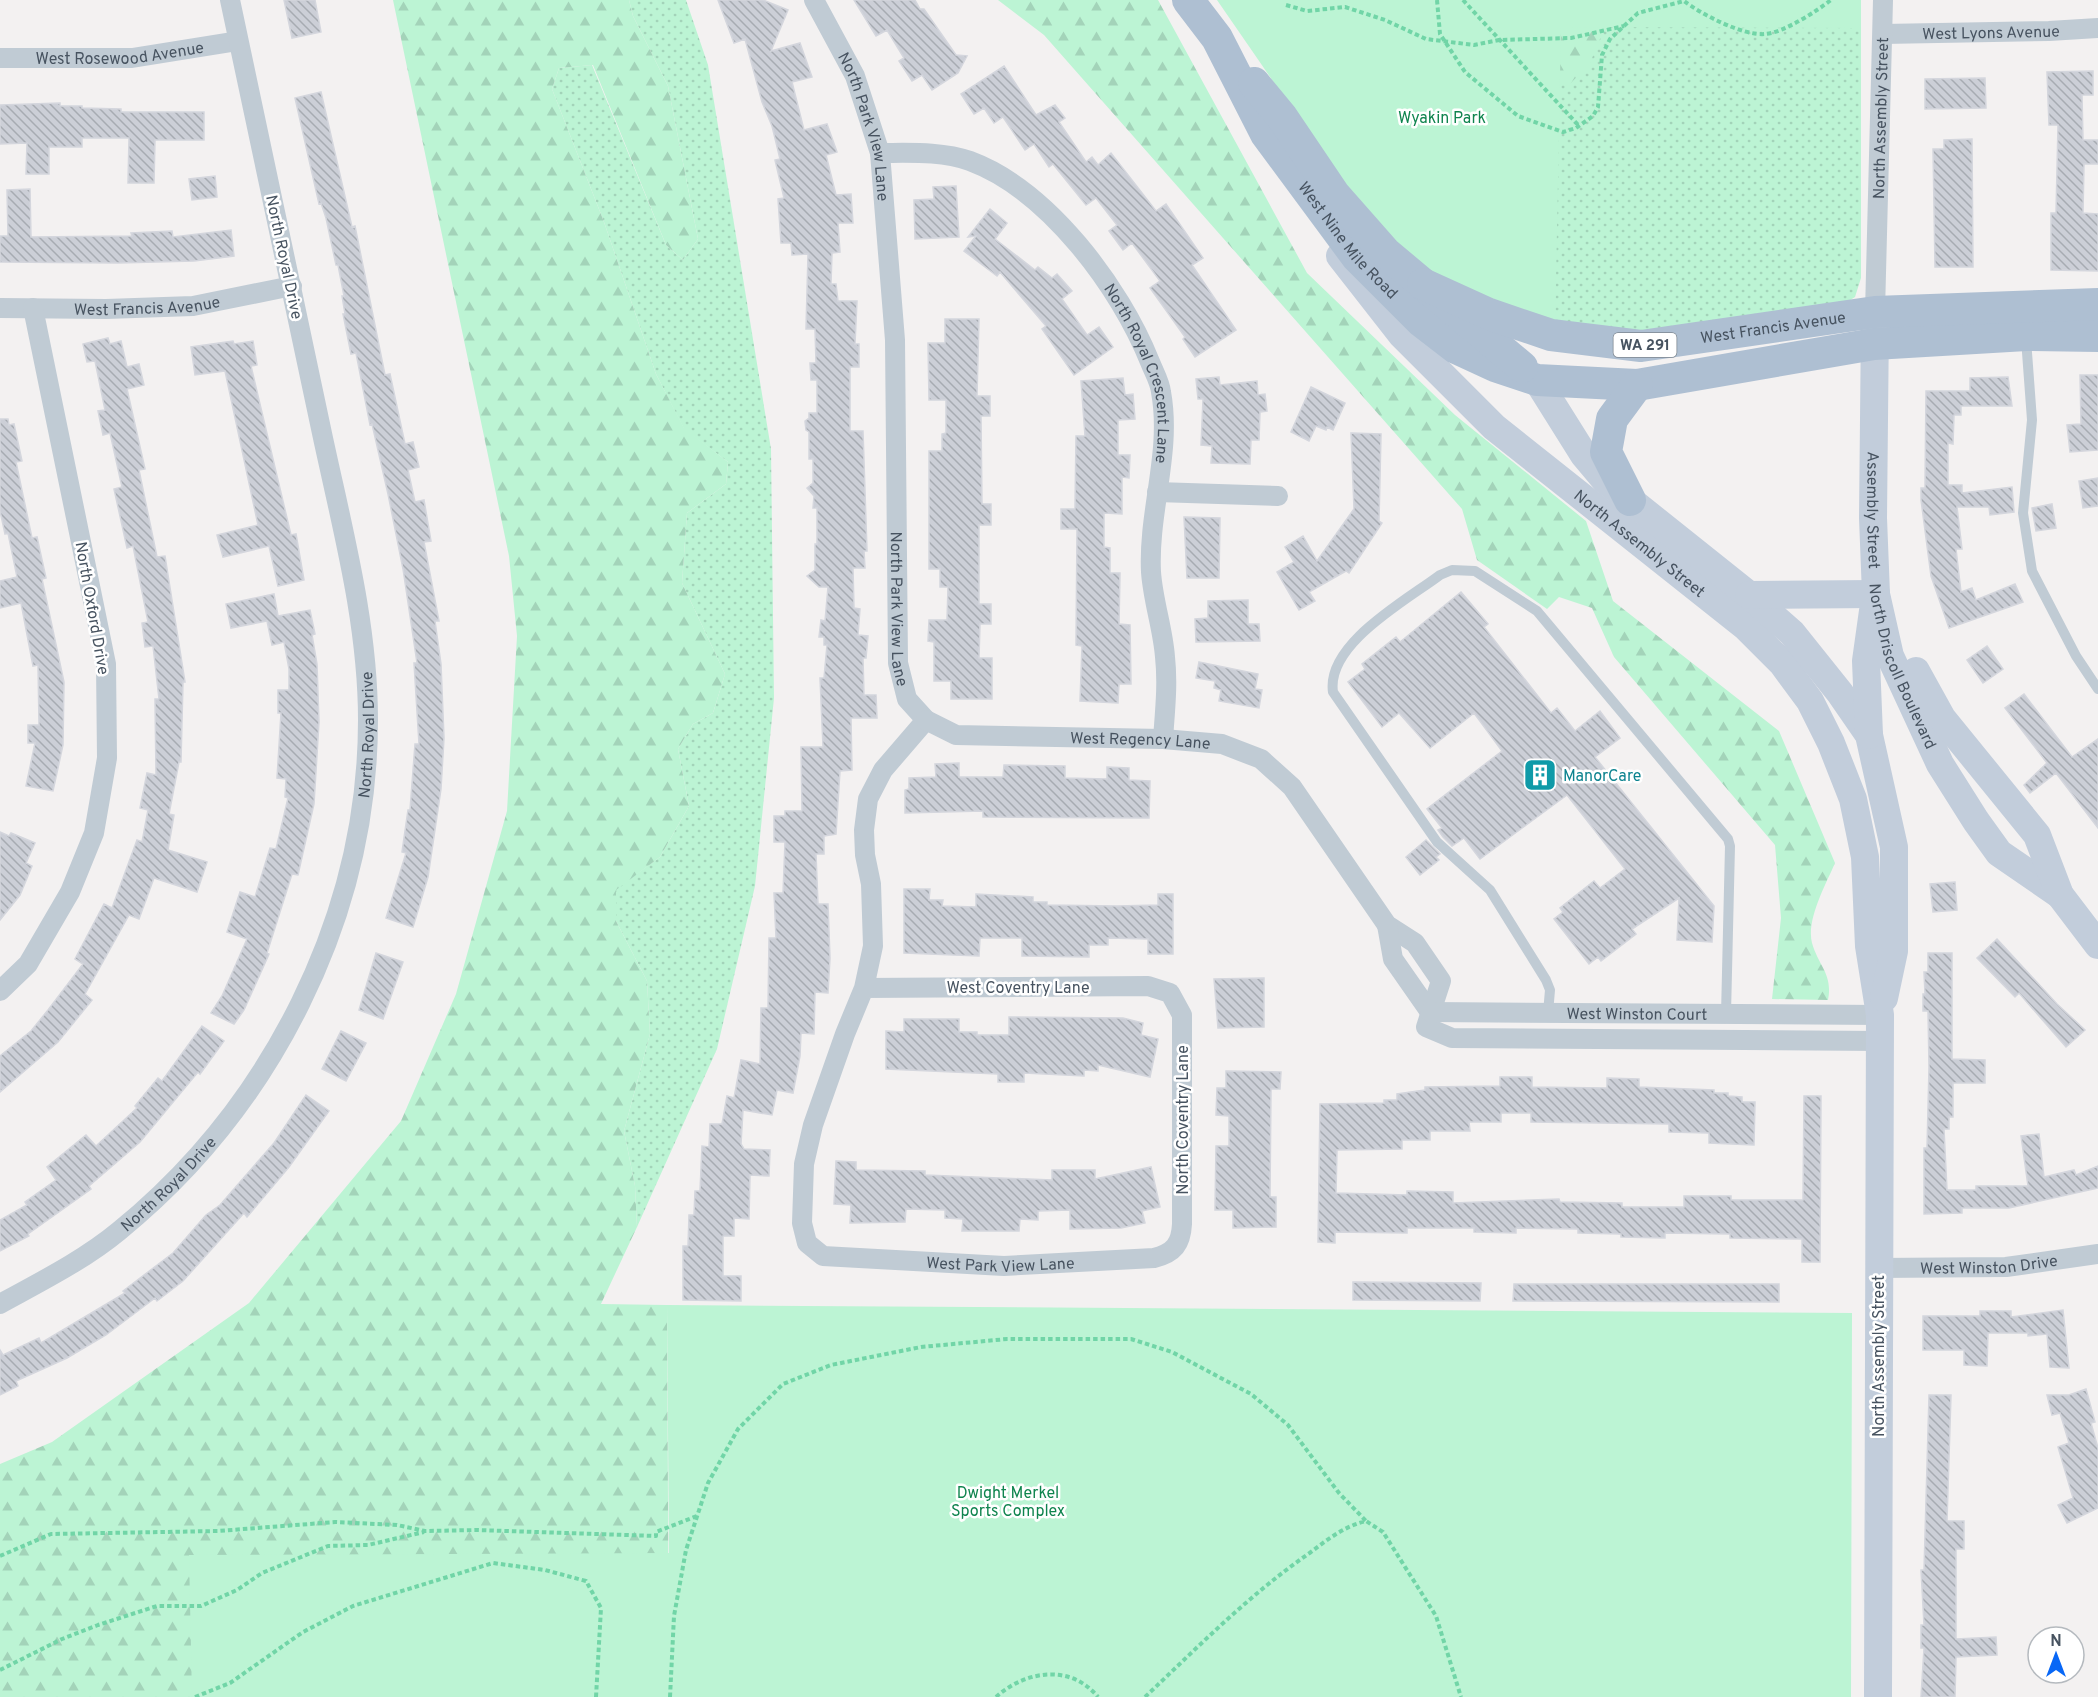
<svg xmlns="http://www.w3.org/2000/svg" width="2098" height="1697" font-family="Overpass,sans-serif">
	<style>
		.grass { fill: url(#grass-dots) }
		.forest { fill: url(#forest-firs) }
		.park { fill: #bcf4d4 }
		.building { fill: url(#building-back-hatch); stroke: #d4d6dd; stroke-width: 1.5 }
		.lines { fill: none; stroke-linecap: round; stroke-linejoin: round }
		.path { stroke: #71d5a7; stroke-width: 4; stroke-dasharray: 4.5 3; stroke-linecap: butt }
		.service { stroke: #c0cbd4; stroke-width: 10 }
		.minor { stroke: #c0cbd4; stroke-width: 20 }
		.secondary { stroke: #c2cddb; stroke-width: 28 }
		.primary { stroke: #aebfd2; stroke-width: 32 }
		.labels { text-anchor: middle; stroke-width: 5; stroke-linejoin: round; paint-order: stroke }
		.shield { fill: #fff; stroke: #7e8790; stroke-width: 1.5 }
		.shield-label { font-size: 15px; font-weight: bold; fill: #475360 }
		.street-label { font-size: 16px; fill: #475360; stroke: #fff }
		.park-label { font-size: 16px; fill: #0f844e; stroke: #fff }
		.culture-label { font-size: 16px; fill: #0d838f; stroke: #fff; text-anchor: start }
	</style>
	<defs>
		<pattern id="grass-dots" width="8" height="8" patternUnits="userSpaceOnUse" patternTransform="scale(1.5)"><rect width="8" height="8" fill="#bcf4d4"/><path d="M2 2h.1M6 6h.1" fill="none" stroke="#a3d3b9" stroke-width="1.8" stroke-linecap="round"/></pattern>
		<pattern id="forest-firs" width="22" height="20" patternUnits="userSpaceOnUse" patternTransform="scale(1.5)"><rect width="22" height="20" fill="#bcf4d4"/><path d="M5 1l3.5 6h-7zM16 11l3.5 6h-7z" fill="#a3d3b9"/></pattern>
		<pattern id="building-back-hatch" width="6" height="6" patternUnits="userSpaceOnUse" patternTransform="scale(1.5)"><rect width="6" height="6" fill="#cccfd7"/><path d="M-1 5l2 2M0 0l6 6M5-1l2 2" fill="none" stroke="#a7abb2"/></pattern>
	</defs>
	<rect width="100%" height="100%" fill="#f3f1f1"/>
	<path class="grass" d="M629,0H686L708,65L771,449L774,698L755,886L717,1049L637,1227L635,1186L624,1131L650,1034L647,981L616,921V889L660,857L689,806L678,749L693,724L713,713L725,674L682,583L687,513L726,484L728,462L684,429L656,374L604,222L552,89L559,68L592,65L666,245L683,260L698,239L668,86L633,16Z
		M1419,0L1607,22L1861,0V278L1855,297L1841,306L1674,336L1543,328Z"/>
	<path class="forest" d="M393,0H629L633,16L668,86L698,239L683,260L666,245L593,65L559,68L552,89L604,222L656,374L684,428L728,462L726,484L687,513L682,583L725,674L713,713L693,724L678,749L689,806L660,857L616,890V921L647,981L650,1034L624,1131L635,1186L637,1227L601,1304L667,1305L669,1697H0V1464L52,1442L249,1303L401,1121L456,994L507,811L517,636L509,556Z
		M998,0H1158L1307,273L1455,415L1586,521L1613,601L1779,731L1835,863C1826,884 1806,920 1812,943C1819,967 1833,974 1828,1000L1772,999L1781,918L1775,845L1614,657L1592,608L1559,597L1547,609L1477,560L1462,509L1044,35Z
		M1419,0L1607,22L1590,63L1568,86L1518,70Z"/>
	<path class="park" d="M1217,0H1861V28L1561,27L1555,329L1510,317L1408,258L1352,196Z
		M667,1305L1852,1313L1851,1697H192L189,1555L669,1553Z"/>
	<path class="building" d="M284,0H315L321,32L292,38Z
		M718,0H763L788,10L771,51L800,43L812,77L792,82L804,130L827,124L837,152L826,155L836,195L851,194L853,223H838L840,252L832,253L831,284H836L838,301H857L855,344H859V367H850V431H863L867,551H864L865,568H853L854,608L860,609L858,635L868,636L866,658H863L864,695H876L877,718H851L852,770L840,771L836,834L824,836V854H816L818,904H828L830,958L828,993L815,992L814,1034L801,1033L800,1056L793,1093L777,1090L772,1115L743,1110L741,1144L744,1149L770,1150L769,1176L750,1175L749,1219L734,1218V1236H723V1276H741V1301L683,1300V1246H688L689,1215H694L695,1191H700L702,1146L709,1147L710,1124H722L727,1096L734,1098L741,1060L760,1064L761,1008H768L769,938H776L774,893H783L785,842H774V816H785V811H802L801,747H823L820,678H824L827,645H824V637H819L821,620L825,621L828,587H819L807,576L815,570V544H817V508H813L814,496L807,488L813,483V459H809V432L806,430L805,421L809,418V413H817V380H811L810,363H816L815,329H806L808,254L792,255L791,243H781L778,199L784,198L775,160L780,159L772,126L762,102L745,39L734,43Z
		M854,0H915L920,9H924L956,55L967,56L958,73L932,90L922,75L912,81L899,61L904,58L887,30L876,36Z
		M1004,66L1036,115L1055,105L1065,118L1059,122L1086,162L1092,157L1098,165L1111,153L1156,211L1166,204L1203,258L1192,265L1236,330L1195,357L1183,339L1185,337L1150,288L1160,281L1132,243L1123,250L1109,231L1117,225L1096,198L1086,205L1053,164L1049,167L1034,144L1025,150L1003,117L994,123L984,108L974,114L961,94Z
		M2093,71V95H2082L2083,140H2098V164H2084L2083,213L2098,214V271L2051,270V213H2056L2058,125H2049L2047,72Z
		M1985,78L1986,108L1925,109V79Z
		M321,92L352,227L355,226L385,375L390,374L405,444L413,442L419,467L408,470L415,502L424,500L431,541L424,542L439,621H435L441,664L444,738L441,789L428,877L413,927L386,918L406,853L402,852L408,810H410L415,744H419L414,663H417L403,569L388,494L372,424L370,425L356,353L351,354L343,314H345L342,296H344L338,265H336L326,218L321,203L319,204L295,98Z
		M60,103V106H82V108L121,109V112H204V140H155L154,183H128L129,138H82V147H49V174H26L27,143L0,144V105Z
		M1972,139L1973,267H1935L1933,149H1944V140Z
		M215,176L217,197L192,200L189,179Z
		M956,186L959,237L915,239L914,200L934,199L933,187Z
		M30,189L31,237L132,236L131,233L172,231L173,237L231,230L234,256L194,261L118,263L0,262V236H8L7,190Z
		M990,209L1007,223L995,239L1035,270L1038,267L1052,278L1057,274L1072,291L1062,299L1087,335L1099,327L1113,347L1074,375L1042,329L1046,326L1000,272L997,276L964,251L976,236L968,237Z
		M945,319H979L977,396H990V416H981L982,504H991V525H979V604H991V624H980L979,658H992V699H951V681H934V642L928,641L929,620H947L948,587H940V569H929V451H942V434L946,433V400H929L928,343H945Z
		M108,338L110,344L121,341L127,367L139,364L144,385L127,389L145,469L139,470L157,557L165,556L185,682H183L181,762H179L169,814L174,815L168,850L207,862L197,892L154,878L139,919L129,915L85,994L92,1000L58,1042L0,1092V1056L31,1031L48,1010L83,964L75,959L104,904L112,908L137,840L142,842L148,810L140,808L147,773L156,775L155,699H159L153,646L145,647L142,623L148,622L133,546L127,548L114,489L122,487L110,433L103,435L98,411L105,410L95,361L87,362L83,344Z
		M233,341L234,344L253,341L257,365L251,366L291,535L296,534L304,580L278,586L269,546L223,557L217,535L258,525L225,371L195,375L191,347Z
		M2080,375H2098V450L2070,452L2067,425L2081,424Z
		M1219,377L1220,385L1257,381L1258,395L1265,394L1267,411L1260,412L1259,440H1251L1250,464L1211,463L1212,446L1201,445L1203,399H1198L1196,379Z
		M2008,377L2012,406H1961V415H1954L1953,444L1948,443V485H1962V493L2012,487L2014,512L1990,515L1989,507H1957L1962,549H1956L1961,592L1972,588L1976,600L2015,584L2023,602L1949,628L1931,576L1921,500V488H1925L1926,391H1970V378Z
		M1123,378L1125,395L1133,394L1135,419L1118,420V455H1130L1129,478L1122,477V514L1104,513V547L1110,548V573H1120L1119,624L1130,625L1131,684H1119L1118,703L1080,701L1082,646L1076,645L1077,529H1061V509H1075L1076,436H1085L1081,381Z
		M1311,387L1345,403L1333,430L1327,427L1326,430L1316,426L1309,441L1291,432Z
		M0,419H8L9,425L14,424L22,461L16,462L32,538L37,537L46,578L42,579L64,682L63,745L53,791L26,786L35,743H28V725H39L38,665L33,666L21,603L0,608V581L17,577L8,533L5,534L0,511Z
		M1351,433L1381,434L1379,521L1382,523L1349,573L1346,571L1309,592L1315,601L1299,610L1277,572L1294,562L1285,547L1303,536L1317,561L1354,509Z
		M2098,478V506L2083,508L2079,481Z
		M2052,504L2056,528L2036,531L2032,508Z
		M1184,517L1220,518L1219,578H1187Z
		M1461,592L1488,624L1484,627L1551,713L1557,708L1575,731L1600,711L1620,738L1595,757L1714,906L1712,942L1677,940L1679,898L1632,929L1636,934L1601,961L1598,957L1589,964L1554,919L1563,912L1560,908L1594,881L1600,888L1625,869L1567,795L1480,859L1464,838L1452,846L1443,837L1438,830L1442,828L1427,809L1502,751L1474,713L1430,748L1399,713L1382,727L1348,682L1365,669L1362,664L1396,637L1400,642Z
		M274,594L278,616L310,610L315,634L312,635L317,664L319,722L314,804L298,875L292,874L267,953L269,954L244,1010L234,1024L211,1013L222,996L247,939L227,932L240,892L255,897L270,848L276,849L288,798L285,797L286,779L277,778L281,713H278V690H289V669L284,642L272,645L267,621L231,628L226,604Z
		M1248,600V624H1259L1260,641L1196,642L1195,619L1208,618V601Z
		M1987,646L2003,669L1983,683L1967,660Z
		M1199,662L1258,674L1255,689L1262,690L1259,708L1219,701L1221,690L1214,688L1215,681L1196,678Z
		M2024,694L2072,757L2098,739V828L2056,773L2030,793L2024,785L2047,763L2005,708Z
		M959,763V777H1003L1004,765L1065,766V778L1107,779V767L1129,768V780L1150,781L1149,818L983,817V811L905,813V790L909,789V778L936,777L935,764Z
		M0,832L9,836L11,833L35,843L26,863L32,866L20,895L0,920Z
		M1426,840L1440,854L1436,857L1439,860L1420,875L1406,857Z
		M1955,882L1957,910L1933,912L1930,884Z
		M904,889H930L929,900H943L942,906L976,907V894L1033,897V902H1047V905L1117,906L1158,905V894H1173V954H1148V939L1108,938V945H1089V957L1022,956V938H980L979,956L904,953Z
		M1997,939L2057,1004L2085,1030L2066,1047L2019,993L2015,997L1977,958Z
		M376,953L403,962L383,1019L359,1010Z
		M1928,953H1952V1059L1985,1060V1083H1953V1117H1949V1129H1944L1947,1190H1976V1186H2028L2021,1136L2039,1134L2044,1177L2074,1170L2076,1175L2098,1166V1188L2009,1208H1962V1213L1924,1214V1148H1927L1929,1067L1928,1011H1923V994H1925L1924,972H1928Z
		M1264,978V1027L1218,1028L1214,979Z
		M1009,1017L1123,1018L1143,1023L1141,1035L1158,1039L1150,1077L1098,1065V1071L1084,1070V1076L1024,1073V1082H998V1074L886,1069V1031L904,1032V1019H959V1032H977V1035H1009Z
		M202,1026L224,1041L200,1074L198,1072L140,1142L89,1186L91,1189L28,1234L29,1236L0,1251V1220L27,1205L25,1202L56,1180L47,1167L86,1135L96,1146L137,1108L135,1106L158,1078L162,1081Z
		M341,1031L366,1043L346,1081L322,1069Z
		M1226,1071L1281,1072L1280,1089H1271L1270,1197H1276V1227L1233,1228V1210H1215L1216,1146H1229V1116L1216,1115L1217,1088H1226Z
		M1500,1077H1532V1087L1607,1088V1078L1639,1079V1087L1714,1090V1093H1728V1096L1742,1097V1102H1755L1754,1145L1709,1143V1133L1669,1132V1124L1531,1122V1113H1501V1122H1469L1470,1131H1430V1140H1402V1149L1337,1150L1336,1193L1407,1195V1191L1453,1192V1203L1559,1199L1560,1202L1622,1203V1207H1684V1196H1731V1200H1803L1804,1096H1821L1820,1262H1802V1239L1730,1238V1234L1665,1233V1238L1621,1237V1234L1578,1233V1229L1516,1228V1233L1474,1232V1228H1407V1233L1335,1232V1243L1318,1242L1320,1104L1384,1103V1100H1397V1094L1425,1090V1087L1500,1086Z
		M306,1095L329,1111L289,1167L247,1217L244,1213L183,1281L157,1301L155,1298L106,1335L67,1358L16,1381L18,1386L0,1395V1350L3,1355L39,1338L41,1343L125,1293L123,1291L173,1253L206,1215L220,1205L274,1143Z
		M836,1161L856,1162V1170L925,1171V1175L1052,1180V1170H1095V1179L1151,1167L1160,1207L1142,1211L1145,1223L1121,1228L1070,1229V1210L1038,1211V1220L1020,1219L1019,1231H962L963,1219L945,1218V1210L906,1209L905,1222L850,1223L851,1205L834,1204Z
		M1353,1282L1481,1283L1480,1301L1353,1300Z
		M1514,1284H1779V1302L1513,1301Z
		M2063,1310L2069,1368L2050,1367L2047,1334L2028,1336V1333H1988L1987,1366L1964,1365V1350H1923V1316H1980V1311H2011V1317Z
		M2086,1389L2095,1422L2091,1423L2098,1448V1508L2067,1523L2058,1505L2073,1498L2058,1447L2069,1443L2060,1413L2052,1415L2047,1395H2069Z
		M1929,1395H1951L1947,1521H1964V1549H1956V1639L1996,1637L1997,1655L1956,1657L1955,1697H1921L1924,1648H1921V1625H1924L1921,1570H1924Z"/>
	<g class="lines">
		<path class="path" d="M1437,0L1440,34L1465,72L1518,116L1563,132L1576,128L1593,116L1598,107L1602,55L1610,39L1638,13L1684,1C1701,14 1743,36 1765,34C1783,33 1817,11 1831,0
			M1463,0L1579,126
			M1286,5L1307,11L1345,7L1385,20L1426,39L1474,45L1499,40L1571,38L1624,26
			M0,1556L51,1534L218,1531L335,1522L397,1525L425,1531L478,1530L656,1536V1532L697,1516
			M0,1670L62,1639L98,1625L157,1606H201L237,1590L262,1573L328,1546L368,1545L424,1532
			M195,1697L230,1683L303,1632L353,1606L493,1563L545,1570L586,1581L601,1608L596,1697
			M670,1697L674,1616L686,1550L708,1483L738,1429L783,1384L831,1365L921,1347L1007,1339H1131L1172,1352L1251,1394L1288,1425L1339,1493L1366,1521
			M996,1697C1025,1671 1070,1663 1098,1697
			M1145,1697C1199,1646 1250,1594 1311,1552C1328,1539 1345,1526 1366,1521L1383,1532L1436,1616L1461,1697"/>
		<path class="service" d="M2026,339L2032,420L2023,513L2032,571L2076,656L2098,689
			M1548,1013L1550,990L1546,980L1490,890L1437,842L1333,692C1326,644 1407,600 1440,575L1452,570L1475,571L1537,611L1728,839L1730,846L1726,1014"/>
		<g class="minor">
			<path id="s1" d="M814,0L855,76L880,153L895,340L898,663L907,699L926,720L883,770L868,799L864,830L865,855L871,884L873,946L864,988L845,1034L813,1125L804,1164L802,1223L807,1243L823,1256L1004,1266L1154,1258C1174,1253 1181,1244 1182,1224V1015L1170,993L1148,986L864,988"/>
			<path id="s2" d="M1883,34L2049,31L2098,28"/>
			<path id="s3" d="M0,58H132L238,41"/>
			<path id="s4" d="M880,153C909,153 942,151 970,161C1048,190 1120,287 1150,362C1154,372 1160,382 1161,392C1172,452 1148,511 1151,572C1153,601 1163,629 1165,657C1168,684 1165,711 1163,739"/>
			<path id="s5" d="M0,308L106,309L193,306L292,286"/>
			<path id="s6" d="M1875,312L1883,0"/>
			<path d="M1157,492L1278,496"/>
			<path id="s7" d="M926,720L956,735L1163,739L1222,744L1261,759L1292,787L1387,925L1415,943L1441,981L1426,1027L1452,1038L1881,1041"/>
			<path d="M1387,925L1393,959L1430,1012"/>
			<path d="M0,991L28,964L70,892L94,833L107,758L106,664L33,308"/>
			<path id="s8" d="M1430,1012L1880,1015"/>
			<path id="s9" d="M1878,1268L2006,1267L2098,1254"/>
			<path id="s10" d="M0,1304C40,1282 84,1260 119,1231C271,1107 368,917 368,720C368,624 343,531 323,438C293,292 260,146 230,0"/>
		</g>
		<g class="secondary">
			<path id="s11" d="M1340,256L1401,334L1494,427L1746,627L1782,663L1810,701L1831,743L1853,799L1865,857L1869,946L1880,1015L1878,1697"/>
			<path id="s12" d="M1875,321L1873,518L1876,594L1890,656L1940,764L1976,821L1999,853L2060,895"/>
			<path d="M1537,380L1584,455L1605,480L1749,595L1792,633L1840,693L1869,735L1894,847V951L1884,998"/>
			<path d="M1749,595L1876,594"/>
			<path d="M1916,671L1942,718L2037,835L2060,895L2098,945"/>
			<path d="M1869,735L1866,661L1873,611"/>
		</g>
		<g class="primary">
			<path id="s13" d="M1188,0L1217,38L1266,134L1357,257L1421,321L1456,348L1495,366L1537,380L1637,385L1874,344L2026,335L2098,336"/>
			<path d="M1254,83L1282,117L1334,194L1386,253L1522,367"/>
			<path id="s14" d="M1423,284L1489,314L1551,335L1641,346L1875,312L2098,304"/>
			<path d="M1630,500L1606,452L1612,419L1637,385"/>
		</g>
	</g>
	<defs>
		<symbol id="building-square" viewBox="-11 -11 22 22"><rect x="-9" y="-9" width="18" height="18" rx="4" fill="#0f9aa8" stroke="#fff"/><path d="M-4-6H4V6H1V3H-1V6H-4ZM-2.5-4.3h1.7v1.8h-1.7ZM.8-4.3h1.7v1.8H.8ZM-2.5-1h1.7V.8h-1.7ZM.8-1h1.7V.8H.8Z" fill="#fff"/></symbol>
	</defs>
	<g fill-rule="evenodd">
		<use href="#building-square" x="1521" y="756" width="38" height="38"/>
	</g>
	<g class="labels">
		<rect class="shield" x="1613.5" y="333" width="63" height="24" rx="4.5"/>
		<g class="shield-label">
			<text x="1645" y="350">WA 291</text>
		</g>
		<g class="street-label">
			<text dy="6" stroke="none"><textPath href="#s2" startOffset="108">West Lyons Avenue</textPath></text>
			<text dy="6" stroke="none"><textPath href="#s3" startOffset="120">West Rosewood Avenue</textPath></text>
			<text dy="6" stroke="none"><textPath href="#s6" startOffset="194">North Assembly Street</textPath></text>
			<text dy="6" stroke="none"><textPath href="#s1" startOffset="138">North Park View Lane</textPath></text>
			<text dy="6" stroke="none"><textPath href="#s13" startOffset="290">West Nine Mile Road</textPath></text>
			<text transform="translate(285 257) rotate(78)" y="6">North Royal Drive</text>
			<text dy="6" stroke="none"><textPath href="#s5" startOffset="147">West Francis Avenue</textPath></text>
			<text dy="6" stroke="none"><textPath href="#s14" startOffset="362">West Francis Avenue</textPath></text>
			<text dy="6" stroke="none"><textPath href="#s4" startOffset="375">North Royal Crescent Lane</textPath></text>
			<text dy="6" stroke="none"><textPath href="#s12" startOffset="189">Assembly Street</textPath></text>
			<text dy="6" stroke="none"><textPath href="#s11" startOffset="417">North Assembly Street</textPath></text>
			<text transform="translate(93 608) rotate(80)" y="6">North Oxford Drive</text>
			<text dy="6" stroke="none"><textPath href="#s1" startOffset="624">North Park View Lane</textPath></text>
			<text dy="6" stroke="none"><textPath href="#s12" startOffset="350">North Driscoll Boulevard</textPath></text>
			<text dy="6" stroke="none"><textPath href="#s10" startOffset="712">North Royal Drive</textPath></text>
			<text dy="6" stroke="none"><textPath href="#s7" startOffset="218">West Regency Lane</textPath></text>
			<text x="1018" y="993">West Coventry Lane</text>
			<text dy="6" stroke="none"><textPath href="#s8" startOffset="207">West Winston Court</textPath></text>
			<text transform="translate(1182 1120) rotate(-90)" y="6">North Coventry Lane</text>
			<text dy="6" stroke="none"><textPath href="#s10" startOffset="208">North Royal Drive</textPath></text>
			<text dy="6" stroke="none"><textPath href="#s1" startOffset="1497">West Park View Lane</textPath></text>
			<text dy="6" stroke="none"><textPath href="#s9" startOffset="111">West Winston Drive</textPath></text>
			<text transform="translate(1878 1356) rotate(-90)" y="6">North Assembly Street</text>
		</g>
		<g class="park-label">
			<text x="1442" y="123">Wyakin Park</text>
			<text x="1008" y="1498">Dwight Merkel<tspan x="1008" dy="18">Sports Complex</tspan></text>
		</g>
		<g class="culture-label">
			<text x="1563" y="781">ManorCare</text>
		</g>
	</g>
	<g transform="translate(2056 1655)"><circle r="28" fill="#ffffff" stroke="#b5babf" stroke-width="1.5"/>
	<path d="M0-4.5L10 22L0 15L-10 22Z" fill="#0867f6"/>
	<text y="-9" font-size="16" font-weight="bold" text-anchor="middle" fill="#475360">N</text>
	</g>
</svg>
